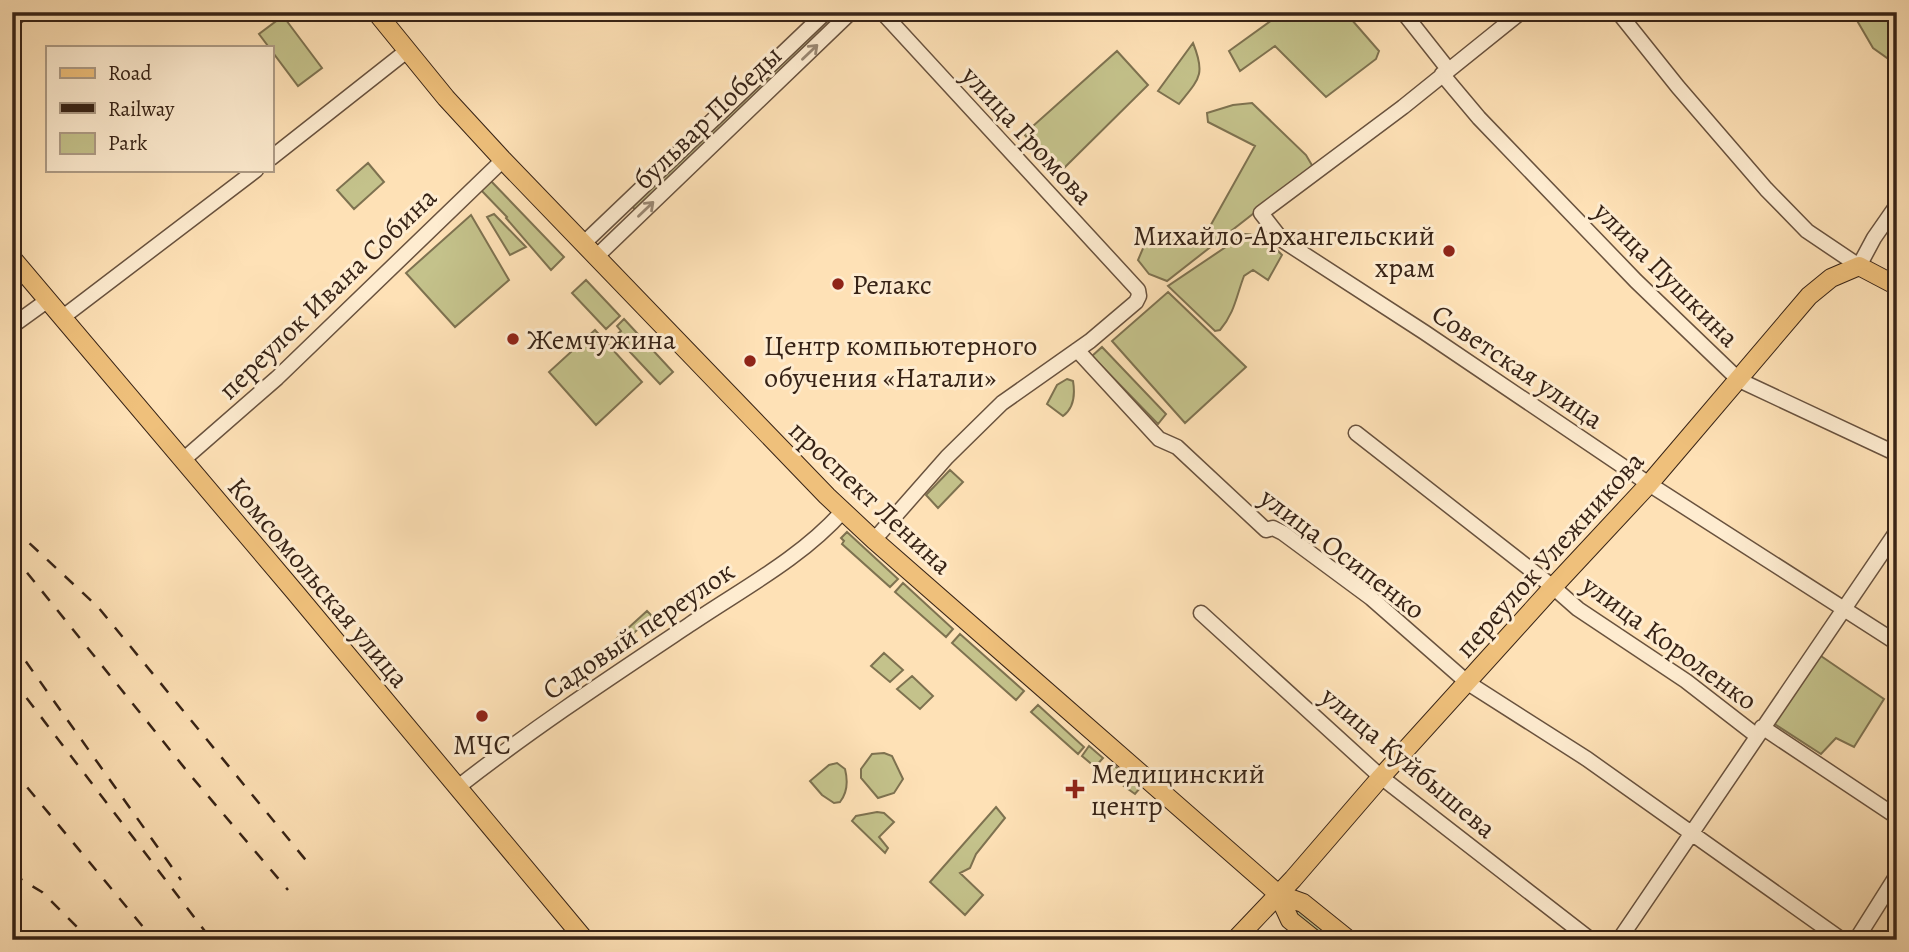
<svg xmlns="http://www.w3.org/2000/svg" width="1909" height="952" font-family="Alegreya,serif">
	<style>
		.green { fill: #c4c28b; stroke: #7e7250; stroke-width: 2 }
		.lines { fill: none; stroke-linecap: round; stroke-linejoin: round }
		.minor-casing { stroke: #69523e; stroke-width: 17 }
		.major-casing { stroke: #372316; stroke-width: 20 }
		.minor { stroke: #feecd0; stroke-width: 14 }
		.major { stroke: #efc07b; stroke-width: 18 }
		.rail { stroke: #372316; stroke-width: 2.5; stroke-dasharray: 12 12; stroke-linecap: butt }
		.oneway { stroke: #9a8873 }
		.poi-dot { fill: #8f2418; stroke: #feecd0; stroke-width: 2.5 }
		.labels { text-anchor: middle; stroke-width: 6; stroke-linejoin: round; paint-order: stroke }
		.street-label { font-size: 28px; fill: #372316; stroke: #feecd0 }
		.poi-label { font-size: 28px; fill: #372316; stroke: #feecd0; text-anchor: start }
	</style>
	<rect width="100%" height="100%" fill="#fee1b6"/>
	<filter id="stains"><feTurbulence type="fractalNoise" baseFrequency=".00286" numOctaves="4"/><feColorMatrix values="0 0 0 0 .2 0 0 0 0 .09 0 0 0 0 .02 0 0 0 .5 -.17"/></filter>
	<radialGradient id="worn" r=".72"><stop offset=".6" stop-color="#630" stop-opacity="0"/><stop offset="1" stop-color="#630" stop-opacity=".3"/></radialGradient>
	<path class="green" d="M1283,12H1345L1379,51L1376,59L1326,97L1275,46L1240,71L1229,51Z
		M1852,12H1897V65L1873,48Z
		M283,16L322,68L298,86L259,34Z
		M832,16L838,17L637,212L631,205Z
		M1193,43C1206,75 1199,79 1179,104L1158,91Z
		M1117,51L1148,85L1058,174L1024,134Z
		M1252,103L1306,155L1313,167L1167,281L1149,274L1138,260L1147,239H1166L1199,246L1255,146L1208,122L1207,113L1233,105Z
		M368,163L384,182L354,209L337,190Z
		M490,180L564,257L551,270L506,218L507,217L480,189Z
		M494,214L526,247L510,255L487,217Z
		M471,215L509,280L455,327L406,273Z
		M1245,234C1262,234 1271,243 1282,255L1268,280L1253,270L1244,276C1236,297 1235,312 1220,330L1215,331L1168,286Z
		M586,280L620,316L606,329L572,293Z
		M1168,292L1246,367L1185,423L1112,341Z
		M624,319L673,372L660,384L615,336L621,331L617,326Z
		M595,330L642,382L596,425L549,372Z
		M1102,347L1166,414L1158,424L1092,356Z
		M1067,379L1073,381C1075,393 1074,408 1063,416L1047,404L1057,385Z
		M950,470L963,482L938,508L926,495Z
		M847,532L898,579L890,587L842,544L844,541L841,538Z
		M903,583L953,629L946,637L895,592Z
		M647,611L652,616L620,646L615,640Z
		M960,634L1024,691L1016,700L952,643Z
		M884,653L903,670L890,682L871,666Z
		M1818,654L1884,699L1854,747L1836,738L1821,754L1773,723Z
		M912,676L933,696L920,709L897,689Z
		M1038,705L1084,747L1078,754L1031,712Z
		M1089,746L1103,758L1095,767L1082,756Z
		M884,753L892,756L903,779L894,793L878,798L861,778V769L872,754Z
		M837,763L845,769C848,781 848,792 840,802L834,803L822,795L810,781L829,765Z
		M1115,766L1140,788L1135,794L1121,784L1123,781L1111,771Z
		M996,807L1005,818L976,854L970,868L960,873L983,895L965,915L930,882Z
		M877,812L884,813L894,822L879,837L888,848L885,853L852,821L856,816Z
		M1301,906L1344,940H1319L1291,918Z"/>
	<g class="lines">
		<defs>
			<path id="minor" d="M1403,12L1448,69
				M1521,12L1403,107L1261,213L1282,240L1424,332L1649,484L1897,643
				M1618,12L1678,87L1766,189L1807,231L1859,266L1874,238L1897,205
				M12,21L22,12
				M1442,74L1479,118L1636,281L1739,380L1897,454
				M271,158L408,50
				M584,243L826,12
				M597,256L851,12
				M63,317L256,170
				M12,326L48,300
				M1077,350L1159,439L1177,447L1266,530L1273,528L1283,533L1371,598L1468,683L1587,759L1842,940
				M1356,433L1553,587L1578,609L1686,681L1757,736
				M183,460L277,378L503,160
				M874,540L947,457L1002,403L1090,341L1136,302L1139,296L1138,290L882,12
				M1201,613L1381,777L1591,940
				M1762,727L1897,817
				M458,787C532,729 611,677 689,625C742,589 800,559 843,511
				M1619,940L1897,531
				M1856,940L1897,875"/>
			<path id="major" d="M376,12L446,98L503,160L827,496L874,540L1268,885L1278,894L1303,903L1349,940
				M12,258L294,591L585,940
				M1278,894L1290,920L1315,940
				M1235,940L1293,879L1381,777L1553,587L1649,484L1809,296L1831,278L1859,266L1897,286"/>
		</defs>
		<use href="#minor" class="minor-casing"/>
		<use href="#major" class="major-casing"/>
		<use href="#minor" class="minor"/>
		<use href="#major" class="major"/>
		<path class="rail" d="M12,527L98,607L309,864
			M12,554L191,776L288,890
			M12,642L181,880
			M12,679L207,934
			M12,769L154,940
			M12,850L17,855
			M12,874L42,892L81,931"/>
	</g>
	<defs><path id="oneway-shaft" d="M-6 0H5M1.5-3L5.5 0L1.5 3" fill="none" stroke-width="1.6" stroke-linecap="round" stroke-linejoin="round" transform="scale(1.75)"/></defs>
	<g class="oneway">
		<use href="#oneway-shaft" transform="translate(810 52) rotate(-44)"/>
		<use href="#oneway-shaft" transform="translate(646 209) rotate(-44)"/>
	</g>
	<g class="poi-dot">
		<circle cx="1449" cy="251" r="7"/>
		<circle cx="838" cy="284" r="7"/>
		<circle cx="513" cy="339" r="7"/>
		<circle cx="750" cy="361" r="7"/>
		<circle cx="482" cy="716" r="7"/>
		<path d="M1071.5 778.5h7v7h7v7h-7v7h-7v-7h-7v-7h7z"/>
	</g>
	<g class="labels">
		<g class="street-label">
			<text transform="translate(707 117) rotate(-44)" y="10">бульвар Победы</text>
			<text transform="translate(1028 135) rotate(47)" y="10">улица Громова</text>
			<text transform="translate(1667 274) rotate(45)" y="10">улица Пушкина</text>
			<text transform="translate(327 293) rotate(-44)" y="10">переулок Ивана Собина</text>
			<text transform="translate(1518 366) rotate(34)" y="10">Советская улица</text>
			<text transform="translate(871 497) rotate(43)" y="10">проспект Ленина</text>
			<text transform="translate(1343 553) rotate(37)" y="10">улица Осипенко</text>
			<text transform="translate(1549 554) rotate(-48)" y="10">переулок Улежникова</text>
			<text transform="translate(319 582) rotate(50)" y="10">Комсомольская улица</text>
			<text transform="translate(638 630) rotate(-34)" y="10">Садовый переулок</text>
			<text transform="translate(1670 642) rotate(36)" y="10">улица Короленко</text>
			<text transform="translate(1409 762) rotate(40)" y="10">улица Куйбышева</text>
		</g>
		<g class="poi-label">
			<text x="1435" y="245" text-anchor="end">Михайло-Архангельский<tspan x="1435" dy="32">храм</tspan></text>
			<text x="852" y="294">Релакс</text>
			<text x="527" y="349">Жемчужина</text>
			<text x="764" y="355">Центр компьютерного<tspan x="764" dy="32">обучения «Натали»</tspan></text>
			<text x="482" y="754" text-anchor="middle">МЧС</text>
			<text x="1091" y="783">Медицинский<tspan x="1091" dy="32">центр</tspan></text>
		</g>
	</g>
	<rect width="1909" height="952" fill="none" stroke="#fee1b6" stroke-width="42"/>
	<rect x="14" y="14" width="1881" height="924" fill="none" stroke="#372316" stroke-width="3.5"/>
	<rect x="21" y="21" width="1867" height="910" fill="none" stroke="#372316" stroke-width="2"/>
	<rect x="46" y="46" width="228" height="126" fill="#feecd0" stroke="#ae9c86" stroke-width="2"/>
	<rect x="60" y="68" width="35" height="10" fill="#efc07b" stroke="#ae9c86" stroke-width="2"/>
	<text x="108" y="80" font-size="21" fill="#372316">Road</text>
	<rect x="60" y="103" width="35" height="10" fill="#372316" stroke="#ae9c86" stroke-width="2"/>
	<text x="108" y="116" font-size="21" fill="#372316">Railway</text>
	<rect x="60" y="133" width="35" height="21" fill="#c4c28b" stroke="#ae9c86" stroke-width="2"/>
	<text x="108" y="150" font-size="21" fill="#372316">Park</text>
	<rect width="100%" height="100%" filter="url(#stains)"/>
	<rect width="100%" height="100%" fill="url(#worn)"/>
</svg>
